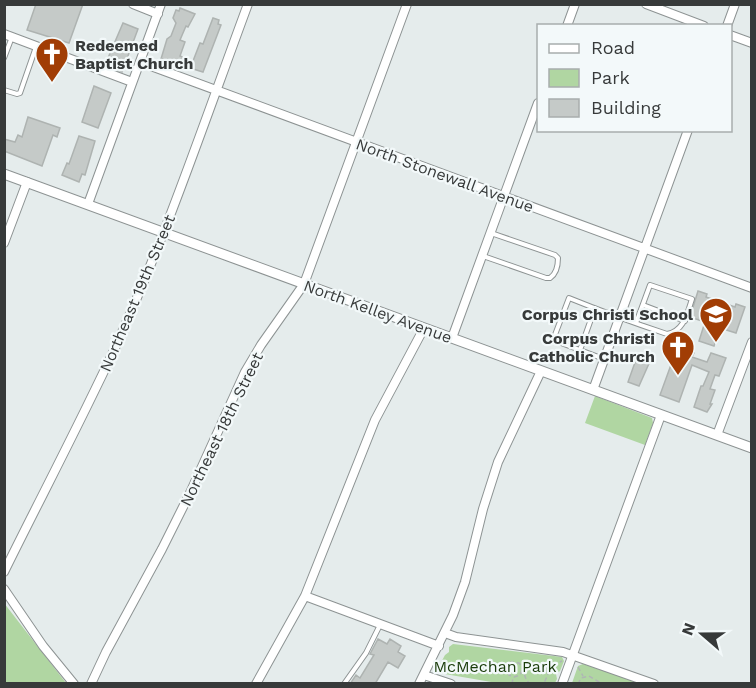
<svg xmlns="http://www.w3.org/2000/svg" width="756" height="688" font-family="'Work Sans',sans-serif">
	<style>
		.green { fill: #b0d6a2 }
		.building { fill: #c5cac8; stroke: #aeb3b1; stroke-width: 1.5 }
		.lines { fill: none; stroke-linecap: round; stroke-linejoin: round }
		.service-casing { stroke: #8d9393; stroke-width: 6 }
		.minor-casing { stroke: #8d9393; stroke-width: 10 }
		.tertiary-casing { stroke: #8d9393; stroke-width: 11 }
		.path { stroke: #afb5b5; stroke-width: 1.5; stroke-dasharray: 4.5 3; stroke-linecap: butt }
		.service { stroke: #fff; stroke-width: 4 }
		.minor { stroke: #fff; stroke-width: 8 }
		.tertiary { stroke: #fff; stroke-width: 9 }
		.labels { text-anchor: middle; stroke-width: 4.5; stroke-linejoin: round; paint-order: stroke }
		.poi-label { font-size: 16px; font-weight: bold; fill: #373a3a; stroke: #f3f9fa; text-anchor: end }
		.street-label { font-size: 16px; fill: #373a3a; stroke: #f3f9fa }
		.park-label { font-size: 16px; fill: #193b09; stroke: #f3f9fa }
	</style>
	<rect width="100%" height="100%" fill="#e5ecec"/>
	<path class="green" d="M595,396L652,418L653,423L645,445L585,423Z
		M4,603L66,683H5Z
		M453,644L562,657L564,661L560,671L556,674L557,679L555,683H497L439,673L438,668L445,655L449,652V647Z
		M583,664L640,683H572L578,666Z"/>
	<path class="building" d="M36,4H83L69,43L27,30Z
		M180,8L195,14L188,27L186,26L180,40L185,42L180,56L193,61L200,43L203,44L213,18L219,20L218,24L221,25L203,72L161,59L167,39L171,36L176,23L173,18L176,10L179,11Z
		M123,23L138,29L122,72L105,65Z
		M94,86L111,93L98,128L82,122Z
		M28,117L60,128L57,137L53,135L42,166L4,151V139L15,142L18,135L22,137Z
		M79,136L95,141L85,175L82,174L79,182L62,175L67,163L69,164Z
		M698,291L707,294L706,297L735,307L736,304L745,307L736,333L720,328L714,346L699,341L705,322L690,317Z
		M680,348L694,353L692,357L707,362L711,353L726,358L719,376L715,375L710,389L715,390L710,404H712L707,412L694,407L701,386H703L709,372L692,365L679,402L660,395L676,351L678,352Z
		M638,354L651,359L639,386L628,382Z
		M378,639L387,644L390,639L401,646L398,652L405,656L398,668L388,662L375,684H350L356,675L360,678L374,655L370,654Z"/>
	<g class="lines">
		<defs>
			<path id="service" d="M4,58L12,37
				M4,90L17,94L20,93L36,47
				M483,256L546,278H550C556,274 558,265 558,258L555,255L491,233
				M643,305L685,321
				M580,350L595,308
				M604,359L553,340L569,298C601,311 634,323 667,334C684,331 687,314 692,299L650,285L636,323
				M344,684L366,653L380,625"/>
			<path id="minor" d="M133,4L158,14
				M646,4L704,26
				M567,26L575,4
				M727,26L735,4
				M4,34L132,82
				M730,35L752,43
				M140,62L752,288
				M88,204L161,4
				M4,243L27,182
				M452,338L538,103
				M593,390L688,130
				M717,435L752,342
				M4,572C41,497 80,423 115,348C166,236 205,120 248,4
				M4,589L43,646L74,684
				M305,596L439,646
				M445,633L456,637L563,652L654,684
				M424,675L451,684
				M91,684L106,652L162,549L190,493L245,372L261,345L304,284L407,4
				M256,684L305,596L375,420L424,328
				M419,684L453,615L465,582L483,509L498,462L541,371
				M562,684L661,415"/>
			<path id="tertiary" d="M4,174L752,448"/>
		</defs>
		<use href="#service" class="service-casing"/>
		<use href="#minor" class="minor-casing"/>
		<use href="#tertiary" class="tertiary-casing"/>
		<path class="path" d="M578,667L583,676
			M546,668L562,661
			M522,670L520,675L514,677L509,675L507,668L511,662L519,663C525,670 523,678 530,684
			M525,671L528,665L535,662L544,665L548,674L545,681L542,684
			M512,684L513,678
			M578,684L581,678L589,676L599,682L609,684"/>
		<use href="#service" class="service"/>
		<use href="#minor" class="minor"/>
		<use href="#tertiary" class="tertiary"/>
	</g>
	<defs>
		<symbol id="church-pin" viewBox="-11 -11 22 30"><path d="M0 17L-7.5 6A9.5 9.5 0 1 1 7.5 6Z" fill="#a13d05" stroke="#f3f9fa"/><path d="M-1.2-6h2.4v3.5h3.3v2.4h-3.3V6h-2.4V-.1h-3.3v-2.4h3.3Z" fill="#fff"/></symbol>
		<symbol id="school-pin" viewBox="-11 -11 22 30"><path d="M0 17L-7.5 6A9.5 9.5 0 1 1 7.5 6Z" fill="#a13d05" stroke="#f3f9fa"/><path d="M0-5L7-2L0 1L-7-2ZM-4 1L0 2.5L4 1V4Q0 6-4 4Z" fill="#fff"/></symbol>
	</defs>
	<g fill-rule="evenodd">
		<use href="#church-pin" x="33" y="35" width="38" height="52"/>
		<use href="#school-pin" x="697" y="295" width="38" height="52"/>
		<use href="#church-pin" x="659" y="328" width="38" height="52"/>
	</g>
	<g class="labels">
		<g class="poi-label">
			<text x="75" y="51" text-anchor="start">Redeemed<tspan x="75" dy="18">Baptist Church</tspan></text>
			<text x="693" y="320">Corpus Christi School</text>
			<text x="655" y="344">Corpus Christi<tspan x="655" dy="18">Catholic Church</tspan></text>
		</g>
		<g class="street-label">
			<text transform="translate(445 175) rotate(20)" y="6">North Stonewall Avenue</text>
			<text transform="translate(137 293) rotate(-67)" y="6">Northeast 19th Street</text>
			<text transform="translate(378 311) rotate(20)" y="6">North Kelley Avenue</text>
			<text transform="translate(221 429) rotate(-64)" y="6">Northeast 18th Street</text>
		</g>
		<g class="park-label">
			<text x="495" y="672">McMechan Park</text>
		</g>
	</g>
	<rect width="756" height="688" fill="none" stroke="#373a3a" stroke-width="12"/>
	<rect x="537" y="24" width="195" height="108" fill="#f3f9fa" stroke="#a8adad" stroke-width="1.5"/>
	<rect x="549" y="44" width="30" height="9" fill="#ffffff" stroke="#a8adad" stroke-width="1.5"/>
	<text x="591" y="54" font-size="18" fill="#373a3a">Road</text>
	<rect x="549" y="69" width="30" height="18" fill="#b0d6a2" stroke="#a8adad" stroke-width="1.5"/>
	<text x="591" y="84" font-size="18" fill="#373a3a">Park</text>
	<rect x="549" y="99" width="30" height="18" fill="#c5cac8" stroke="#a8adad" stroke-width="1.5"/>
	<text x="591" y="114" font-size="18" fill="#373a3a">Building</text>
	<g transform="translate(702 634) rotate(290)" stroke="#f3f9fa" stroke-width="4.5" paint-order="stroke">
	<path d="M0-4.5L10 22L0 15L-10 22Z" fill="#373a3a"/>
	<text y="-9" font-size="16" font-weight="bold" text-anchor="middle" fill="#373a3a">N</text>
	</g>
</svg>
